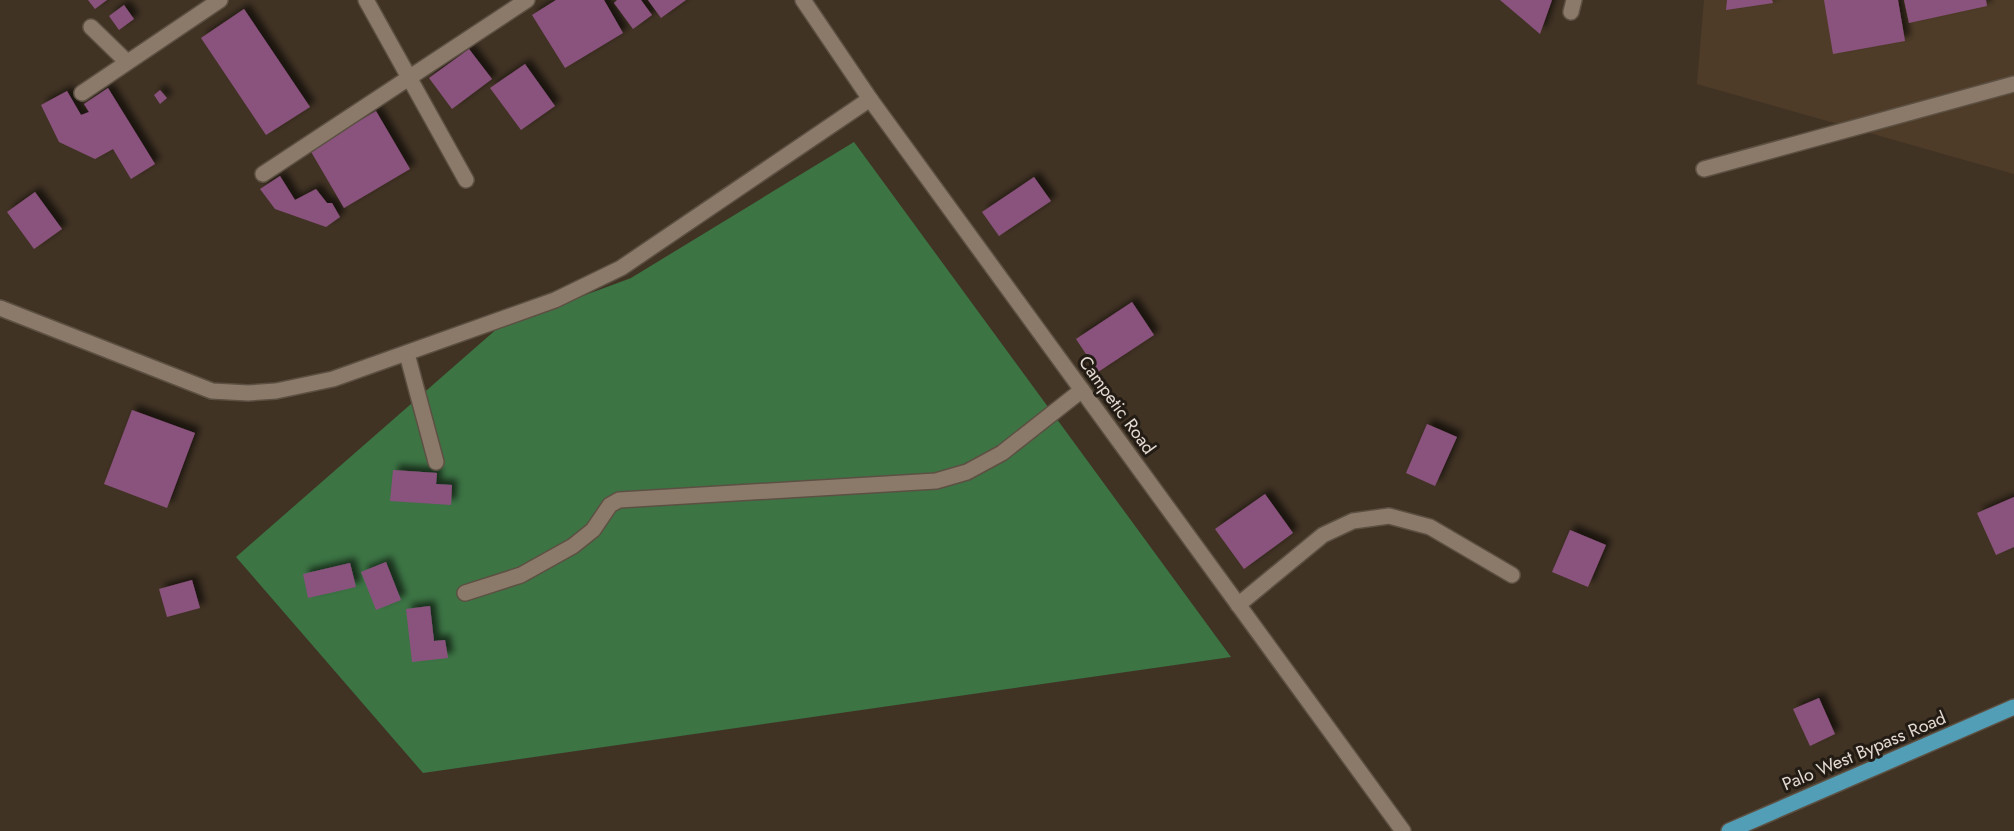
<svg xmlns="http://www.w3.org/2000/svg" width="2014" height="831" font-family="Jost,sans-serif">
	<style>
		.built { fill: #4e3c28 }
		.forest { fill: #3c7444 }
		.building { fill: #8a527e; filter: url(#shadow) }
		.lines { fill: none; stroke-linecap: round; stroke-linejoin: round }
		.lane-casing { stroke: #5c5043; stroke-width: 18 }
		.street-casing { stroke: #5c5043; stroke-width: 18 }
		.secondary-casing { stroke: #5c5043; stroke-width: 18 }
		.primary-casing { stroke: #5c5043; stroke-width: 18 }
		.lane { stroke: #8b7a6a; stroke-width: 15 }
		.street { stroke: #8b7a6a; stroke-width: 15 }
		.secondary { stroke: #8b7a6a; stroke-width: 15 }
		.primary { stroke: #529eb6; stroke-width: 15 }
		.labels { text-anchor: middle; stroke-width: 6; stroke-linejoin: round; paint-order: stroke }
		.street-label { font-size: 18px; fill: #e3dad1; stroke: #221c15 }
	</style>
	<defs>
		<filter id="shadow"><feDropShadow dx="5.5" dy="-5.5" stdDeviation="3" flood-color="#0009"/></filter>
	</defs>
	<rect width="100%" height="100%" fill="#413324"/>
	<path class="built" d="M1704,0H2014V174L1697,84Z"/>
	<path class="forest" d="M854,142L1231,657L423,773L236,557L499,327L631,278Z"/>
	<path class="building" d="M88,0H107L95,9Z
		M556,0H604L623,33L565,68L532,15Z
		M617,0H641L652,15L633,29L614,3Z
		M648,0H686L661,18Z
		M1500,0H1552L1540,34Z
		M1727,0H1772L1773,3L1726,10Z
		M1824,0H1898L1905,41L1833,54Z
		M1904,0H1986L1987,6L1909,23Z
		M124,5L134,19L119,30L109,16Z
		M244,9L310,107L266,135L201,38Z
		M469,49L492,79L452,109L429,78Z
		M525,64L555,106L521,130L490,88Z
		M108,88L155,164L131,179L113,149L95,159L59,142L41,105L67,91L81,115L89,112L84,104Z
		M160,90L167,98L160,104L154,95Z
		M376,111L410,169L344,208L310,150Z
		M280,176L295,200L316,189L327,203H332L340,217L326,227L275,209L260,189Z
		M1034,177L1051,201L999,236L982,212Z
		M35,192L62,229L34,249L7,212Z
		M1132,302L1154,335L1098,372L1076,339Z
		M132,410L195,433L167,508L104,484Z
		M1427,424L1457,437L1435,486L1406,473Z
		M393,470L437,473L436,484L452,485L451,505L390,501Z
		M1265,494L1293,533L1244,569L1215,529Z
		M2014,497V547L1996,555L1977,513Z
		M1570,530L1606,545L1588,587L1552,572Z
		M386,562L401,600L376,610L361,572Z
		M350,563L356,587L308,598L303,574Z
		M192,580L200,608L167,617L159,589Z
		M430,606L434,641L445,640L448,658L412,662L406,609Z
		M1819,698L1835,734L1810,746L1793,709Z"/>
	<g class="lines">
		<defs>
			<path id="lane" d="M1571,12L1574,0
				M91,27L126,61
				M1704,169L2014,84
				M407,354L436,462
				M465,593L521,575L573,546L593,530L610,505L619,500L936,481L967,472L1002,453L1082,390
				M1238,605L1323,535L1353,521L1389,516L1430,527L1512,575"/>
			<path id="street" d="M366,0L466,180
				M82,93L220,0
				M263,174L527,0
				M0,308L212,391L248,393L276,391L333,379L555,300L621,268L870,99"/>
			<path id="secondary" d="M803,0L870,99L1403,831"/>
			<path id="primary" d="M1729,831L2014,707"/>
		</defs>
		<use href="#lane" class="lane-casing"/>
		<use href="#street" class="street-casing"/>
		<use href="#secondary" class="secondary-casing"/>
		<use href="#primary" class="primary-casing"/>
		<use href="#lane" class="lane"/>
		<use href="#street" class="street"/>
		<use href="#secondary" class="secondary"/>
		<use href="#primary" class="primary"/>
	</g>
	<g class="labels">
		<g class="street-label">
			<text transform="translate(1117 405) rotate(54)" y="6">Campetic Road</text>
			<text transform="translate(1864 751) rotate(-23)" y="6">Palo West Bypass Road</text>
		</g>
	</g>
</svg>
